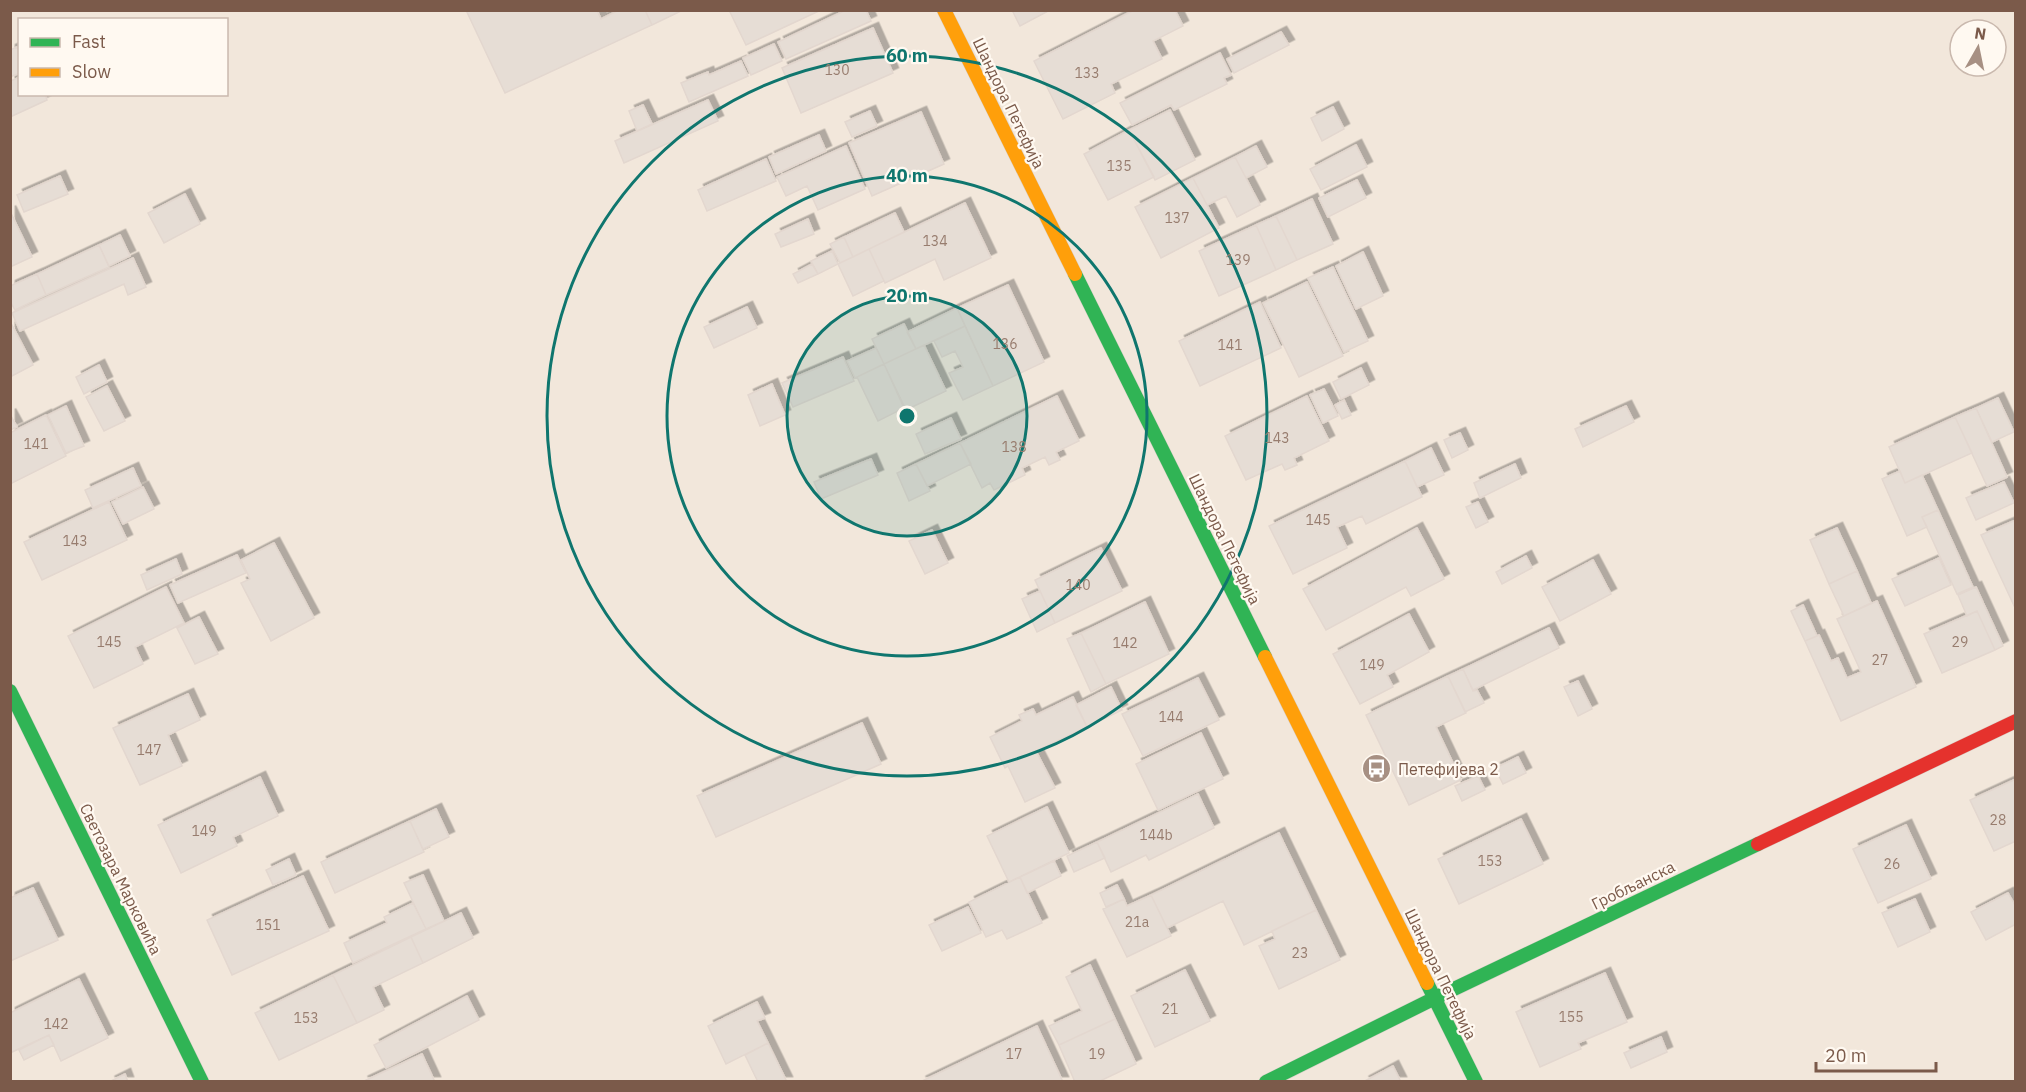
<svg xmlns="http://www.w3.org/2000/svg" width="2026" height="1092" font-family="'IBM Plex Sans',sans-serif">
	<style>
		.residential { fill: #f2e7db; fill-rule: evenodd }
		.building { fill: #e6ddd5; stroke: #e3d7cf; stroke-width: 1.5; filter: url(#shadow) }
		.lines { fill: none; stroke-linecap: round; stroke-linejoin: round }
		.fast-casing { stroke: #d9d0c9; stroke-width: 15 }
		.slow-casing { stroke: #d9d0c9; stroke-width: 15 }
		.jam-casing { stroke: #d9d0c9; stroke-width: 15 }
		.fast { stroke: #30b455; stroke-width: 14 }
		.slow { stroke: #ff9f0a; stroke-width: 14 }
		.jam { stroke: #e5322d; stroke-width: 14 }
		.ring { fill: none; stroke: #0f766e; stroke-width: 3 }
		.labels { text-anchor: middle; stroke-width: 4.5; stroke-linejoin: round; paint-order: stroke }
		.number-label { font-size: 14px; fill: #987d6f }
		.street-label { font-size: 16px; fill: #7b5a4a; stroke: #fff9f1 }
		.poi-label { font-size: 16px; fill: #7b5a4a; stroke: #fff9f1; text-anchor: start }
		.centre { fill: #0f766e; stroke: #fff9f1; stroke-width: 3 }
		.ring-label { font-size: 18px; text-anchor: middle; font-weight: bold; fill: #0f766e; stroke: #fff9f1; stroke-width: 4.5; stroke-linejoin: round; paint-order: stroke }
	</style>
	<defs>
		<filter id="shadow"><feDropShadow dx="5.5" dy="-5.5" stdDeviation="0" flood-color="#0004"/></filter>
	</defs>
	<rect width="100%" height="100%" fill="#f9f4ee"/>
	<path class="residential" d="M11,11H2015V1081H11ZM20,20H226V94H20ZM1960,30H1996V66H1960Z"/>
	<path class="building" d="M466,10H597L601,19L619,10H645L652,25L505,93Z
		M645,10H683L652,25Z
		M729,10H821L746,45Z
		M846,10H866L871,21L786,59L778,42Z
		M1012,10H1050L1020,26Z
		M1134,10H1175L1183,26L1153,41L1162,59L1111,84L1115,93L1063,119L1034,61Z
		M873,28L893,73L801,113L782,68Z
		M1281,32L1289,45L1234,73L1227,59Z
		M774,44L782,61L751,75L743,58Z
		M17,47L20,53V73L10,77V50Z
		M1220,53L1231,75L1224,78L1227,84L1174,110L1171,105L1132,125L1120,103Z
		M741,61L748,76L689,102L681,83L708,72L709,75Z
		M20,77V94H45L47,100L10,117V81Z
		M708,100L718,121L624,163L615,141Z
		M643,105L652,124L637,131L629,111Z
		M1333,107L1344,129L1322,141L1311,118Z
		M1170,110L1195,160L1155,180L1129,130Z
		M870,111L877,126L852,137L845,122Z
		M921,112L944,164L872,196L849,143Z
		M1129,130L1154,177L1108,200L1084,154Z
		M819,135L826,151L776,174L769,157Z
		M1356,145L1367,167L1321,190L1310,169Z
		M846,146L865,189L818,210L807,186L786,196L777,177Z
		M1256,146L1267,167L1246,178L1235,157Z
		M1235,157L1260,205L1237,217L1226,196L1207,205L1193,178Z
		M766,159L776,181L707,211L698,190Z
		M60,176L68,194L24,212L17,195Z
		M1193,178L1219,228L1161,258L1135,207Z
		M1357,180L1366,198L1328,217L1319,198Z
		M185,194L200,224L164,243L148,213Z
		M1312,199L1333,244L1297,260L1276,216Z
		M965,203L991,258L944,280L935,259L885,283L869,249Z
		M10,211L32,257L10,267Z
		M895,213L904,232L853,257L844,237Z
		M1276,216L1297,260L1276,270L1256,225Z
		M808,219L814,234L781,247L775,234Z
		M1256,225L1276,270L1219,296L1199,251Z
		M120,235L130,256L109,266L99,245Z
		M844,237L853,257L840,263L830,244Z
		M99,245L109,267L46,295L37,274Z
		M869,249L884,281L853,296L838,264Z
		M832,251L838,264L818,274L811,261Z
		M1363,252L1383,296L1356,309L1336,266Z
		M133,258L146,287L128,295L124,284L20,331L12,313Z
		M812,264L818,274L798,283L793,274Z
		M1333,267L1368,341L1344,352L1308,278Z
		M37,274L46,295L15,310L10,301V286Z
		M1307,282L1343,356L1299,377L1263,303Z
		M1008,285L1044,362L993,386L957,308Z
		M1260,302L1281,348L1200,386L1179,341Z
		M747,307L757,328L714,348L704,327Z
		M957,308L965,326L916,349L907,332Z
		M904,324L916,349L884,364L872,339Z
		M10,325H12L33,365L10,377Z
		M965,326L993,386L963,400L949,373L963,367L955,351L942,357L934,341Z
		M924,345L946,391L906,410L884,364Z
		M876,348L884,364L855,378L847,361Z
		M843,357L854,381L793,407L782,383Z
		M884,364L904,408L878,421L857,377Z
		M99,365L107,382L84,394L76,377Z
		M1361,368L1369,385L1341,399L1333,382Z
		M772,384L785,415L760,426L748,395Z
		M107,386L125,421L104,431L86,397Z
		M1324,389L1338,416L1323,423L1310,395Z
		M1057,396L1079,441L1056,452L1060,460L1049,465L1045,457L1022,468L1025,475L994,490L990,483L982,488L960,443Z
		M1307,396L1329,441L1294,458L1297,465L1285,470L1282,464L1246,480L1225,436Z
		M1998,398L2014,432L1992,442L1976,408Z
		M1344,400L1351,415L1342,419L1335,405Z
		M66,406L84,446L66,453L48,415Z
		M1626,406L1634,422L1583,447L1575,429Z
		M1976,408L2007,477L1987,486L1955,417Z
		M10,414L17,427L10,430Z
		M46,415L66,456L10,484V433Z
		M1955,417L1972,453L1905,483L1889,447Z
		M951,418L961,439L925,454L916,434Z
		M1460,433L1468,450L1452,458L1444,440Z
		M960,443L971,464L927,486L916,464Z
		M1431,448L1444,475L1417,487L1405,461Z
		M871,459L878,475L821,499L814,482Z
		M1405,461L1422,497L1366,524L1362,516L1337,527L1347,548L1293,574L1269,526Z
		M916,464L930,491L909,501L897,473Z
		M1515,464L1521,478L1480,498L1474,483Z
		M133,468L141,486L93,508L85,490Z
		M1900,471L1905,483L1922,475L1938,510L1922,517L1927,527L1907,536L1882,479Z
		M2004,482L2014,503L1976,520L1966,498Z
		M143,487L154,509L123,524L112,502Z
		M109,502L127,540L42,580L24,542Z
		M1478,502L1488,522L1476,528L1466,507Z
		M1938,510L1973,587L1957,594L1922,517Z
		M2016,520V610L1981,535Z
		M1417,528L1444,579L1411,596L1406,587L1326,630L1303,589Z
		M1837,528L1857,571L1829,584L1810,540Z
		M932,530L948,563L925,574L909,541Z
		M274,543L314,618L271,641L241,583L250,579L241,560Z
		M1101,548L1122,591L1055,623L1035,580Z
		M237,555L246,573L178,603L170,585Z
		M1526,556L1532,568L1502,584L1496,572Z
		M1939,558L1951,585L1905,606L1892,579Z
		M176,559L182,574L147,590L141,575Z
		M1593,560L1611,594L1560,621L1542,587Z
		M1857,571L1871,603L1844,616L1829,584Z
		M166,587L184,623L135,647L143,664L94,688L68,636Z
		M1976,587L2003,646L1995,650L1977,611L1967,616L1958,595Z
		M1040,591L1055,623L1037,632L1022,599Z
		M1877,601L1916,687L1841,721L1805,641L1819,635L1831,661L1838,658L1847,678L1861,672L1837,619Z
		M1145,602L1169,654L1106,684L1081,633Z
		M1803,605L1817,636L1805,641L1791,611Z
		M1977,611L1995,650L1942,673L1924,634Z
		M1409,614L1429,652L1387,675L1393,687L1360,704L1333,654Z
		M199,617L218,654L195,664L177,628Z
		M1549,628L1559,648L1473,690L1463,669Z
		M1081,633L1106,684L1091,692L1067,639Z
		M1463,669L1473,691L1477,690L1484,703L1465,712L1448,676Z
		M1448,676L1466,713L1436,727L1461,780L1409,805L1366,715Z
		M1198,678L1219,720L1143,756L1122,714Z
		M1578,681L1592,709L1578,716L1564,687Z
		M1111,687L1122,710L1087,727L1076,705Z
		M188,694L200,720L168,735L182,766L140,785L113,728Z
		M1073,697L1087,727L1036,751L1055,788L1025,802L1008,766L1005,768L990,737L1022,721L1019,715L1033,709L1036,715Z
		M862,723L881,764L716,837L697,796Z
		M1201,733L1223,779L1158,810L1136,764Z
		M1518,757L1526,773L1503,784L1495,768Z
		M1478,776L1485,790L1462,801L1455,786Z
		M260,777L278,816L233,837L237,846L181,873L158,825Z
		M2016,779V841L1994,851L1970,800Z
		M1198,794L1214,828L1149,860L1146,855L1111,872L1097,842Z
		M1047,807L1069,853L1009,882L987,836Z
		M436,809L449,837L423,849L410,821Z
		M1521,819L1543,864L1459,904L1438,859Z
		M410,821L424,852L335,893L321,862Z
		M1906,825L1931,879L1878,903L1853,849Z
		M1279,833L1316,910L1244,945L1223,901L1167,928L1151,895Z
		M1097,842L1105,858L1074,872L1067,856Z
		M289,859L296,875L273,885L266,870Z
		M1054,861L1061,876L1027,893L1020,877Z
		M423,875L444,921L426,929L404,883Z
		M303,876L329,931L232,975L207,920Z
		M1020,877L1042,923L1007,939L1002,930L986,937L969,902Z
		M1117,885L1124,899L1106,907L1100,893Z
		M33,888L58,940L10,961V898Z
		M2008,893L2016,907V924L1986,940L1971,912Z
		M1151,895L1171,936L1127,957L1103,909L1124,899L1127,906Z
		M1915,899L1930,932L1898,947L1882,913Z
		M413,903L426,929L353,963L344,943L387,923L384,917Z
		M968,907L981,933L942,951L929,925Z
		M1316,910L1340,960L1279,989L1259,946L1275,939L1272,931Z
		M461,913L473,938L423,963L411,937Z
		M411,937L423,963L373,987L384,1010L357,1023L333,975Z
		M1090,965L1115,1019L1059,1045L1049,1026L1082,1011L1066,977Z
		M1185,970L1210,1021L1155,1047L1131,996Z
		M1605,973L1627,1022L1578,1043L1581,1049L1540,1067L1516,1012Z
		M333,975L357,1023L279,1060L255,1013Z
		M79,979L108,1038L61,1061L49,1035L10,1053V1013Z
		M467,996L479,1020L386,1068L374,1045Z
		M757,1002L765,1018L757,1021L768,1043L726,1064L708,1026Z
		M1115,1019L1136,1064L1098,1082H1075L1059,1045Z
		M1037,1026L1063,1082H920Z
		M49,1035L54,1045L24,1060L19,1050Z
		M1661,1037L1667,1052L1631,1068L1624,1053Z
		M768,1043L787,1082H758L745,1055Z
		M422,1054L435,1082H362Z
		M1393,1066L1401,1082H1363Z
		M125,1074L128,1082H109Z"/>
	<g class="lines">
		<defs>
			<path id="fast" d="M1075,274L1265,657
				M10,691L202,1082
				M1427,983L1476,1082
				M1266,1082L1435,998L1758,844"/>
			<path id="slow" d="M944,10L1075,274
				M1265,657L1427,983"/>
			<path id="jam" d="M1758,844L2016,721"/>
		</defs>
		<use href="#fast" class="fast-casing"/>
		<use href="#slow" class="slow-casing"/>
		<use href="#jam" class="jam-casing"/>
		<use href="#fast" class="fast"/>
		<use href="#slow" class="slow"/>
		<use href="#jam" class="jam"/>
	</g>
	<circle cx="907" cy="416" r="120" fill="#0f766e" fill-opacity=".12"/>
	<g class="ring">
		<circle cx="907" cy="416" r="120"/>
		<circle cx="907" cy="416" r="240"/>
		<circle cx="907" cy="416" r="360"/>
	</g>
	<defs>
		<symbol id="bus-disc" viewBox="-11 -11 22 22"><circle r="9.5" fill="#a79083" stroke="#fff9f1"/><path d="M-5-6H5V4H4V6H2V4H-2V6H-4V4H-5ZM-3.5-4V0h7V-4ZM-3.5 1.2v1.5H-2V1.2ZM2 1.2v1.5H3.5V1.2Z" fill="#fff"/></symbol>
	</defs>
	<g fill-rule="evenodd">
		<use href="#bus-disc" x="1360" y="752" width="33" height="33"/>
	</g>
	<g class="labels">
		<g class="number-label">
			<text x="837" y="75">130</text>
			<text x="1087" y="78">133</text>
			<text x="1119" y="171">135</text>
			<text x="1177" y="223">137</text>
			<text x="935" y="246">134</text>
			<text x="1238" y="265">139</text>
			<text x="1005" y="349">136</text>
			<text x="1230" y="350">141</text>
			<text x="1277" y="443">143</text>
			<text x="36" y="449">141</text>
			<text x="1014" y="452">138</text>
			<text x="1318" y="525">145</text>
			<text x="75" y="546">143</text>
			<text x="1078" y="590">140</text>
			<text x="109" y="647">145</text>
			<text x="1960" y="647">29</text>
			<text x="1125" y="648">142</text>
			<text x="1880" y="665">27</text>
			<text x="1372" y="670">149</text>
			<text x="1171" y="722">144</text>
			<text x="149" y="755">147</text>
			<text x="1998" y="825">28</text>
			<text x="204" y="836">149</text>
			<text x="1156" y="840">144b</text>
			<text x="1490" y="866">153</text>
			<text x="1892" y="869">26</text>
			<text x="1137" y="927">21a</text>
			<text x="268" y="930">151</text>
			<text x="1300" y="958">23</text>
			<text x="1170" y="1014">21</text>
			<text x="1571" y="1022">155</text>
			<text x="306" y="1023">153</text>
			<text x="56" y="1029">142</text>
			<text x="1014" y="1059">17</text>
			<text x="1097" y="1059">19</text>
		</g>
		<g class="street-label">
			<text transform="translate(1009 103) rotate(64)" y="6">Шандора Петефија</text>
			<text transform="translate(1225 539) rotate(64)" y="6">Шандора Петефија</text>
			<text transform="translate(121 879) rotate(64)" y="6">Светозара Марковића</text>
			<text transform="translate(1633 885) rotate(-26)" y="6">Гробљанска</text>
			<text transform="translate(1441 974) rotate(64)" y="6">Шандора Петефија</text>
		</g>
		<g class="poi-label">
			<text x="1398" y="775">Петефијева 2</text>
		</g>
	</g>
	<circle cx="907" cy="416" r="9" class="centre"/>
	<g class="ring-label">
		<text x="907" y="62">60 m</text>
		<text x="907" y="182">40 m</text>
		<text x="907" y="302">20 m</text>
	</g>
	<rect width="2026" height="1092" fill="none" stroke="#7b5a4a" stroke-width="24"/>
	<rect x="18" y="18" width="210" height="78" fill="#fff9f1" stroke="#cab9ae" stroke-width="1.5"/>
	<rect x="30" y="38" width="30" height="9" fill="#30b455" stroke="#cab9ae" stroke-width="1.5"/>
	<text x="72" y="48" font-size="18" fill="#7b5a4a">Fast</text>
	<rect x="30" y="68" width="30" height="9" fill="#ff9f0a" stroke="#cab9ae" stroke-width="1.5"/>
	<text x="72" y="78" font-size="18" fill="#7b5a4a">Slow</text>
	<g transform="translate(1978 48) rotate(9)"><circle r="28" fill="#fff9f1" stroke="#cab9ae" stroke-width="1.5"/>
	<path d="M0-4.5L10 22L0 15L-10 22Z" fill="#a79083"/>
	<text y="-9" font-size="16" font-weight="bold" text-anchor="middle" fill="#7b5a4a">N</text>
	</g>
	<path d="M1816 1062v9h120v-9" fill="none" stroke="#7b5a4a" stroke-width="3"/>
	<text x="1825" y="1062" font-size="18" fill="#7b5a4a" stroke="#fff9f1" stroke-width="4.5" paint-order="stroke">20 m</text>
</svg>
